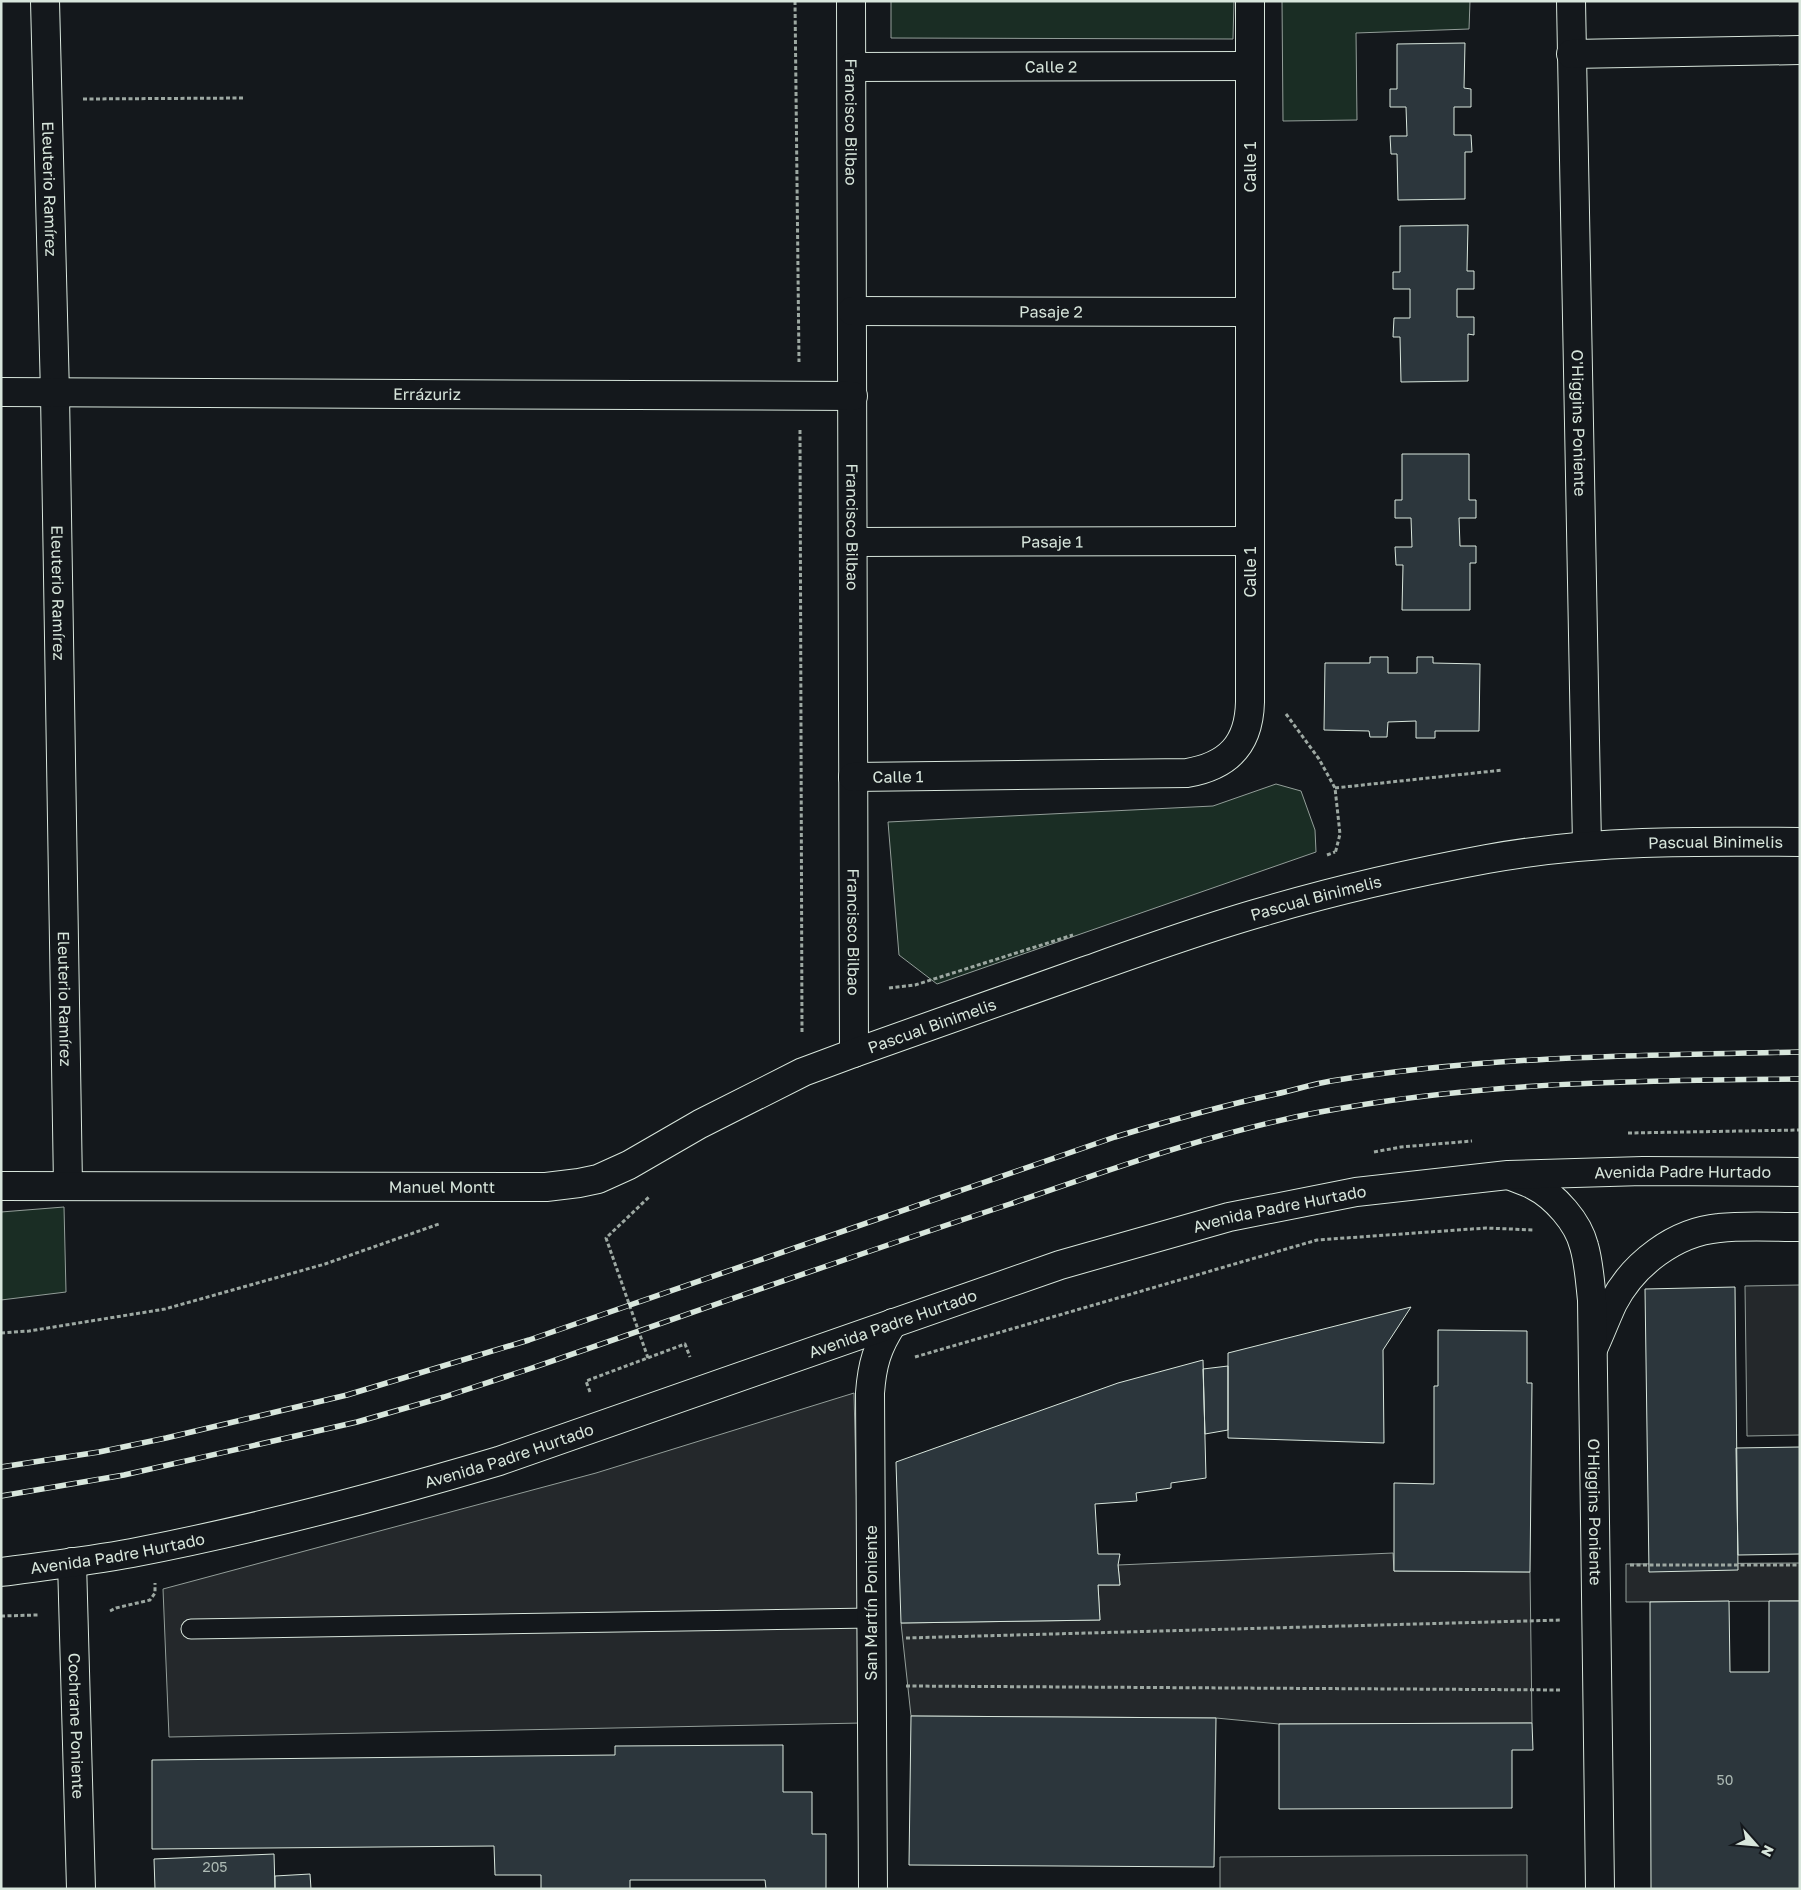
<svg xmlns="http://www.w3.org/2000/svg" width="1801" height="1890" font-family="'Golos Text',sans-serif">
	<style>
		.green { fill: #1a2d24; stroke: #939e99 }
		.parking { fill: #24282b; stroke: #939e99 }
		.building { fill: #2c363c; stroke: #d8e6dc }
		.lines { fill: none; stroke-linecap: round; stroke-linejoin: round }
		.service-casing { stroke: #d8e6dc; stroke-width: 21 }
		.minor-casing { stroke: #d8e6dc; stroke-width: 30 }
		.tertiary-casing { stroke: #d8e6dc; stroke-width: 30 }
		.secondary-casing { stroke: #d8e6dc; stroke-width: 30 }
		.primary-casing { stroke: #d8e6dc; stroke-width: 30 }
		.path { stroke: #9da8a2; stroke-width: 3; stroke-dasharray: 4 2.5; stroke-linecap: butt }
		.service { stroke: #14181c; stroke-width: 19 }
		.minor { stroke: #14181c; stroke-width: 28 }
		.tertiary { stroke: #14181c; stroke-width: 28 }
		.secondary { stroke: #14181c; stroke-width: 28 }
		.primary { stroke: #14181c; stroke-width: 28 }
		.rail-casing { stroke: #d8e6dc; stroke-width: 5.5 }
		.rail { stroke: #14181c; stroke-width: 4; stroke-dasharray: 11; stroke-linecap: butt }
		.labels { text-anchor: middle; stroke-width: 4; stroke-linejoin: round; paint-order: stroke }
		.number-label { font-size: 14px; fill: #adbab4 }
		.street-label { font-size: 16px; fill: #d8e6dc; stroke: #14181c }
	</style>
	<rect width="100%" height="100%" fill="#14181c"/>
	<path class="green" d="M891,1H1234L1233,39L891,38Z
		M1282,1H1470L1469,29L1356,33L1357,120L1283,121Z
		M1276,784L1301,791L1315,830L1316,852L937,984L899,955L888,822L1213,806Z
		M64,1207L66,1292L1,1300V1212Z"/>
	<path class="parking" d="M1800,1285V1435L1747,1436L1745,1286Z
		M854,1393L862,1723L169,1737L163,1589L596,1473Z
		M1393,1553L1394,1571L1530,1572L1532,1723L1279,1724L1216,1718L911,1716L901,1623L1100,1620L1098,1585H1120L1118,1565Z
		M1800,1563V1601L1626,1602V1564Z
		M1527,1855V1889H1220V1857Z"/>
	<path class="building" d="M1465,43L1464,88L1471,89V107H1454V135H1471L1472,152H1465V199L1398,200L1397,154H1391L1390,136H1407L1406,107H1390V89H1397V44Z
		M1468,225L1467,271H1474V289H1457V317H1474V335L1468,334V381L1401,382L1400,337H1393L1394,318H1410V289H1393V272H1400V226Z
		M1402,454H1469V500H1476V518H1459L1460,546H1476V563H1470V610H1402L1403,565H1396L1395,547H1412L1411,518H1395V500H1402Z
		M1370,657H1388V673H1417V657H1433V663L1480,664L1479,731H1435V738H1416V721L1388,722L1387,737H1370L1369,731L1324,730L1325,663H1370Z
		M1735,1287L1738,1570L1649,1572L1645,1289Z
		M1411,1307L1383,1350L1384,1443L1228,1438V1353Z
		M1438,1330L1527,1331V1383H1532L1530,1572L1394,1571V1483L1434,1484V1386H1438Z
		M1203,1360L1206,1478L1171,1483V1488L1136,1493L1137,1501L1095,1504L1098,1554H1120L1118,1565L1120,1585H1098L1100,1620L901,1623L896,1462L1118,1383Z
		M1228,1366V1430L1205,1434L1203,1369Z
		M1800,1447V1554L1738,1555L1736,1448Z
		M1729,1601L1730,1672H1769V1601H1800V1889H1651L1650,1602Z
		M911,1716L1216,1718L1214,1867L909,1865Z
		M1532,1723L1533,1750H1512V1808L1279,1809V1724Z
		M783,1745V1792H812V1834H826V1889H766L765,1880H630V1889H541V1875H495L494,1846L152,1849V1760L615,1755V1746Z
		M274,1854L275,1889H155L154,1859Z
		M310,1874L311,1889H275V1876Z"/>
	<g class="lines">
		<defs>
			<path id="service" d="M191,1629L871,1618"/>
			<g id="minor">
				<path id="s1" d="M45,1L55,394L68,1186"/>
				<path id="s2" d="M851,1L854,1053"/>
				<path id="s3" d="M1571,1L1587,846"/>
				<path d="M1571,54L1800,50"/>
				<path id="s4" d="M852,67L1250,66"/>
				<path id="s5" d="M852,311L1250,312"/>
				<path id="s6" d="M1,392L853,396"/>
				<path id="s7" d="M853,542L1250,541"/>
				<path id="s8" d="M853,777L1187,773C1228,766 1249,745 1250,702V1"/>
				<path id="s9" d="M1,1186L546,1187L579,1183L598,1179L629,1165L700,1124L803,1072L854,1053C931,1026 1008,999 1085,971C1144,950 1202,929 1262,912C1336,890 1411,873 1487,859C1590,840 1695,841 1800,842"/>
				<path d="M1593,1349C1600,1334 1606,1318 1613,1303C1633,1264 1675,1232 1719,1228C1745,1225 1773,1227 1800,1227"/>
			</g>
			<g id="tertiary">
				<path id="s10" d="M72,1562L81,1889"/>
			</g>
			<path id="secondary" d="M873,1889L870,1393C872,1365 877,1347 893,1323"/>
			<g id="primary">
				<path id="s11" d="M1511,1176C1518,1179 1526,1181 1533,1185C1555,1196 1578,1222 1584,1246C1589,1263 1590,1282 1592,1300L1600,1889"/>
				<path id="s12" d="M1,1572C45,1566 89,1561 132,1553C256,1529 378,1497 499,1461L1060,1265L1229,1217L1356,1192L1508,1175L1643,1171L1800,1172"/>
			</g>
		</defs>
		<use href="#service" class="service-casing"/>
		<use href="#minor" class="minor-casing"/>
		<use href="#tertiary" class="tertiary-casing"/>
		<use href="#secondary" class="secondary-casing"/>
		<use href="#primary" class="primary-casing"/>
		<path class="path" d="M795,1L799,362
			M83,99L244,98
			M800,430L802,1034
			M1286,714L1319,759L1335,788L1340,834L1335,854
			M1335,788L1503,770
			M1327,855L1335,852
			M889,988L915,985L1073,935
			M1628,1133L1800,1130
			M1374,1152L1401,1147L1472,1141
			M1,1333L29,1331L165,1309L325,1264L439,1224
			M915,1357L1317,1240L1486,1228L1534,1230
			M648,1358L606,1238L650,1196
			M590,1392L586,1381L685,1344L690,1357
			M1630,1565H1800
			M110,1611L116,1608L150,1600L155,1593V1583
			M1,1616L38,1615
			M906,1638L1562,1620
			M906,1686L1562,1690"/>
		<use href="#service" class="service"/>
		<use href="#minor" class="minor"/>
		<use href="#tertiary" class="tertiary"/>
		<use href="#secondary" class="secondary"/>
		<use href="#primary" class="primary"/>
		<defs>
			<path id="rail" d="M1,1467L99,1452L166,1438L347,1395L529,1340L1115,1137C1168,1121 1221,1106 1276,1094C1294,1090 1313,1084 1331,1081C1486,1056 1643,1055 1800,1052
				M1,1496L124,1475L357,1422L444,1397L529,1369C689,1314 849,1257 1010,1204C1112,1169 1214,1132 1320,1112C1478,1082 1640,1080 1800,1079"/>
		</defs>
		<use href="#rail" class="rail-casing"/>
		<use href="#rail" class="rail"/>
	</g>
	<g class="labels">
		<g class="number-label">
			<text x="1725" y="1785">50</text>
			<text x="215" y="1872">205</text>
		</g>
		<g class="street-label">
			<text dy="6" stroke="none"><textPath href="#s4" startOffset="199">Calle 2</textPath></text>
			<text dy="6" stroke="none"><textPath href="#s2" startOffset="121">Francisco Bilbao</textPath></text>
			<text transform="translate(1250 167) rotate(-90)" y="6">Calle 1</text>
			<text dy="6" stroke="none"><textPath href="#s1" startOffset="188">Eleuterio Ramírez</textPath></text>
			<text dy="6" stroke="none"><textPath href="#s5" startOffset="199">Pasaje 2</textPath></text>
			<text dy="6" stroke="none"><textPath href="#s6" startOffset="426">Errázuriz</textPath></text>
			<text dy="6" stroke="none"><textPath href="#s3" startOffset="422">O'Higgins Poniente</textPath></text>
			<text dy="6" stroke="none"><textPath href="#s2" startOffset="526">Francisco Bilbao</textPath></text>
			<text dy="6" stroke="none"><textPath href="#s7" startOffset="199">Pasaje 1</textPath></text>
			<text transform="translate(1250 572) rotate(-90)" y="6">Calle 1</text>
			<text dy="6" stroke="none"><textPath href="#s1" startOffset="592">Eleuterio Ramírez</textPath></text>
			<text dy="6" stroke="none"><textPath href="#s8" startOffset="45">Calle 1</textPath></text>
			<text dy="6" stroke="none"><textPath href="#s9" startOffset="1776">Pascual Binimelis</textPath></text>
			<text dy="6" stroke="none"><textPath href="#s9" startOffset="1371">Pascual Binimelis</textPath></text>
			<text dy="6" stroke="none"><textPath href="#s2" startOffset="931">Francisco Bilbao</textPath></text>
			<text dy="6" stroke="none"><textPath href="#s1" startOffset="998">Eleuterio Ramírez</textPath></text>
			<text dy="6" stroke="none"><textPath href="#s9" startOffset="966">Pascual Binimelis</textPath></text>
			<text dy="6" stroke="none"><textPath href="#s12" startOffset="1738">Avenida Padre Hurtado</textPath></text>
			<text dy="6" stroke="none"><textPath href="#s9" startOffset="441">Manuel Montt</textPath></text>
			<text dy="6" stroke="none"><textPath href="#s12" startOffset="1332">Avenida Padre Hurtado</textPath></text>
			<text dy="6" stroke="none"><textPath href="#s12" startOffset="928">Avenida Padre Hurtado</textPath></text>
			<text dy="6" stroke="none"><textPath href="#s12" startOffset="522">Avenida Padre Hurtado</textPath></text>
			<text dy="6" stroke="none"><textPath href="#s11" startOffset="372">O'Higgins Poniente</textPath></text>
			<text dy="6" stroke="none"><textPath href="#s12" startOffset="118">Avenida Padre Hurtado</textPath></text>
			<text transform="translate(871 1603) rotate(-90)" y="6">San Martín Poniente</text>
			<text dy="6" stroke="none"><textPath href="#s10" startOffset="164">Cochrane Poniente</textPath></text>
		</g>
	</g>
	<rect width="1801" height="1890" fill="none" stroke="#d8e6dc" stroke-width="5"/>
	<g transform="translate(1756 1845) rotate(117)" stroke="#14181c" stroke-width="4" paint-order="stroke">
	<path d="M0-4L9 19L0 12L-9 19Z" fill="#d8e6dc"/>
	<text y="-8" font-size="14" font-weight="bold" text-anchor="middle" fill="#d8e6dc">N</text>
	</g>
</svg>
